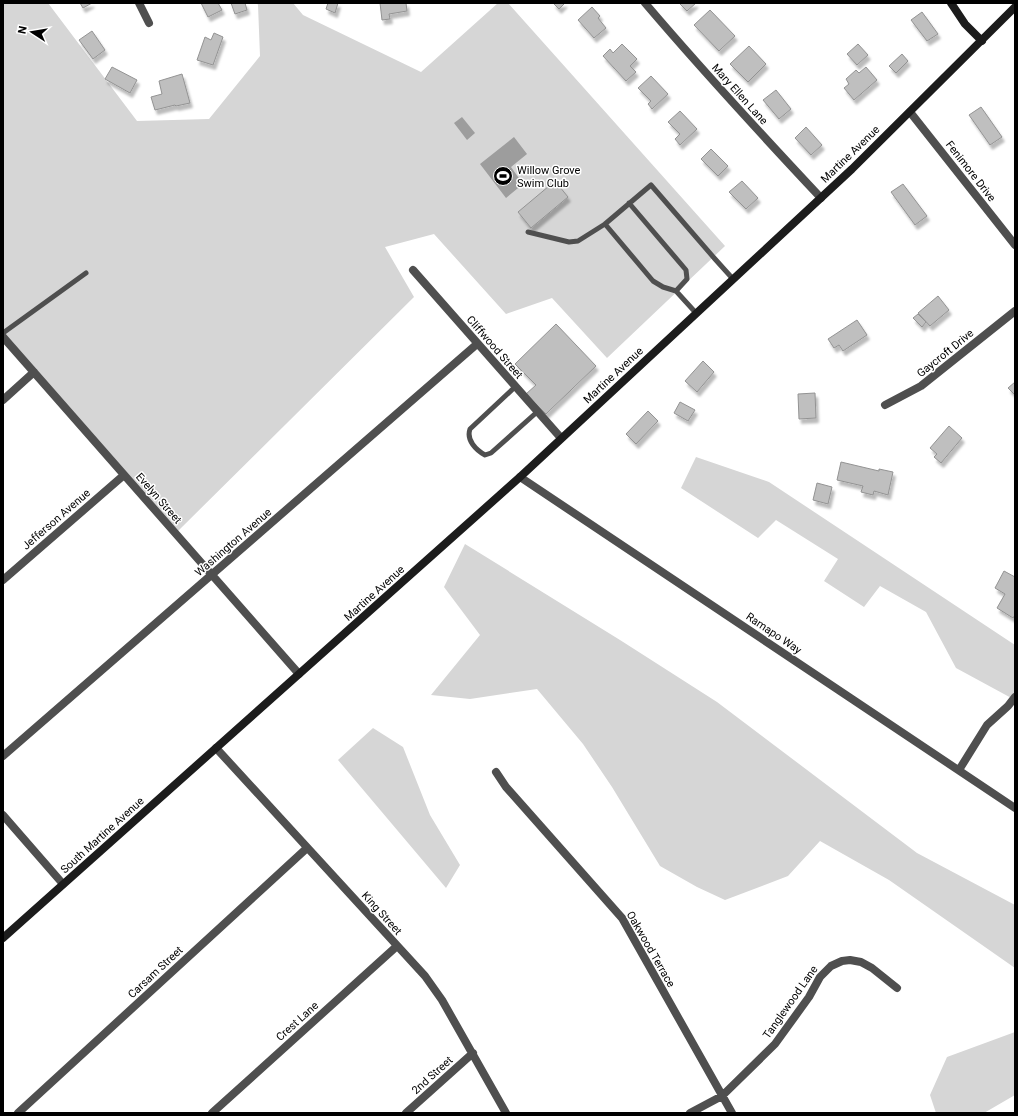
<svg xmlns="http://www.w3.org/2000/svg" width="1018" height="1116" font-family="Roboto,sans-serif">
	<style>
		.green { fill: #d6d6d6 }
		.water { fill: #9d9d9d }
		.building { fill: #bfbfbf; stroke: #939393; filter: url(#shadow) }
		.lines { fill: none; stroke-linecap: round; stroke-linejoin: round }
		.lane { stroke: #4f4f4f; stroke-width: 5 }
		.street { stroke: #4f4f4f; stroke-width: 8 }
		.secondary { stroke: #1c1c1c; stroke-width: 8 }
		.labels { text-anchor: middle; stroke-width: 3; stroke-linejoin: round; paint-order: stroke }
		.street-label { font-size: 11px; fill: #000; stroke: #fff }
		.poi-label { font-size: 11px; fill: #000; stroke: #fff; text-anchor: start }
	</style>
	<defs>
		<filter id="shadow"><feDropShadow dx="2.5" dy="4.5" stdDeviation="1" flood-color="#0004"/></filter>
	</defs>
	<rect width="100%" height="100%" fill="#fff"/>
	<path class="green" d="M3,3H48L137,121L209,119L260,56L258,5L257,3H293L303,15L421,72L498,3H508L725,246L607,358L552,298L506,314L434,234L385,247L414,297L178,531L3,336Z
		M696,457L769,482L1015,645V700L956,668L926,612L880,586L864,607L824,581L838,559L776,520L758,538L681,488Z
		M465,544L620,640L717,702L917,853L1015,905V968L889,880L820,841L788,876L725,900L697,887L660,866L612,787L583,744L537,689L470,699L431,695L480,635L444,587Z
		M373,728L403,747L430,815L460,865L446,888L338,760Z
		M1015,1032V1095L984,1113H936L930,1095L947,1057Z"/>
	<path class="water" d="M462,117L475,133L467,140L454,123Z
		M514,137L527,154L511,167L523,184L506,198L480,164Z"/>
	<path class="building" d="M80,3H92L83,8Z
		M201,3H218L222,10L208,17Z
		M231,3H245L247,10L235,14Z
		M328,3H338L335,13L326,9Z
		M380,3H406L407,11L389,14L390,19L382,20Z
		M553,3H565L559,9Z
		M679,3H696L687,11Z
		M592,7L600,16L598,18L606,28L594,38L578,20Z
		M710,10L735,36L719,51L694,25Z
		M922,12L938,34L927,41L911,20Z
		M92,31L105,50L93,59L79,40Z
		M214,33L223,37L213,65L197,60L205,37L211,40Z
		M622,44L637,59L630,66L636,72L626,81L603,56L610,49L613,53Z
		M858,44L868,55L857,65L847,54Z
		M749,46L766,64L748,82L730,64Z
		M902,54L908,61L896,73L889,66Z
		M112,67L137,80L130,93L105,79Z
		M866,67L877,80L854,100L844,88L849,84L846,79L856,70L859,73Z
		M182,74L190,103L176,106L175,105L155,110L151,97L162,94L159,81Z
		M651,76L668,94L652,109L648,104L651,101L638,88Z
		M776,90L791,109L779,119L763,100Z
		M981,107L1002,137L990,145L969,115Z
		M680,111L697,129L680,145L675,139L680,134L668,122Z
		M806,127L822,145L811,155L795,138Z
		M711,149L728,166L718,176L701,159Z
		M555,181L568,197L531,228L518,212Z
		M742,181L758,198L746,209L729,192Z
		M903,184L927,216L915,225L891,192Z
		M938,296L949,310L930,326L918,313Z
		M918,314L926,322L922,327L913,318Z
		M857,320L867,335L843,351L839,345L834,348L828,339Z
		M556,324L596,366L546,414L526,394L536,385L515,364Z
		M703,361L714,372L697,392L685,381Z
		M1015,382V395L1008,388Z
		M815,393L816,418L799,419L798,394Z
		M680,402L695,410L688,421L674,413Z
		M648,411L658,421L636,444L626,434Z
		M949,426L962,438L941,463L934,457L937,454L930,448Z
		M841,462L879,471V469L893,472L888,495L874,491L873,495L861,492L863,486L837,480Z
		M817,483L832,487L828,504L813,500Z
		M1004,571L1015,577V615L1013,618L997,608L1005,594L995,588Z"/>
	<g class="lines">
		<path class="lane" d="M629,203L686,270L687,279L676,291
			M528,232L569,242L578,241L605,224
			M696,313L676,291L663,287L653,281L605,224L651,185L715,259L733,279
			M3,333L86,273
			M515,387L470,429C466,440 476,450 485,455L491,453L537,412"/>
		<path class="street" d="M139,3L149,23
			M645,3C702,70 761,134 821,198
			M910,112L1015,245
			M413,270L561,438
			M3,337L299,674
			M3,400L34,372
			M885,405L921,386L1015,311
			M520,477L1015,808
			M3,580L124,475
			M216,748L425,976L442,1000L506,1113
			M3,756L477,344
			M959,770L987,725L1008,706L1015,697
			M496,772L506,787L622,918L732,1113
			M3,815L63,884
			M18,1113L307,848
			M212,1113L397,946
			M406,1113L473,1053
			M690,1113L722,1096L775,1044L809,997L820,977L831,966L842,961L850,960L861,962L872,968L897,988"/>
		<path class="secondary" d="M951,3L965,24L982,41
			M3,938L520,477L852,169L1015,7"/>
	</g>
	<defs>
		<symbol id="stadium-disc" viewBox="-11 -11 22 22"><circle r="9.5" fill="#000" stroke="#fff"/><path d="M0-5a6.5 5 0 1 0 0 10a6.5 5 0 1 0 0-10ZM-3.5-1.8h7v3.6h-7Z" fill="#fff"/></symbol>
	</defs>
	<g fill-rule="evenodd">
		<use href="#stadium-disc" x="492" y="165" width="22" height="22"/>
	</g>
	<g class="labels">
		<g class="street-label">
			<text transform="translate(740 94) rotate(48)" y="4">Mary Ellen Lane</text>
			<text transform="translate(850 154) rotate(-44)" y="4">Martine Avenue</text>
			<text transform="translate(971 171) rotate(52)" y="4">Fenimore Drive</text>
			<text transform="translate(495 347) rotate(49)" y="4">Cliffwood Street</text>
			<text transform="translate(945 353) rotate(-39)" y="4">Gaycroft Drive</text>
			<text transform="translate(613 375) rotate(-43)" y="4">Martine Avenue</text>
			<text transform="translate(159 498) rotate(49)" y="4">Evelyn Street</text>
			<text transform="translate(56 519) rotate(-41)" y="4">Jefferson Avenue</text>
			<text transform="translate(233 542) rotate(-41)" y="4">Washington Avenue</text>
			<text transform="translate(374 593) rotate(-42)" y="4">Martine Avenue</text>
			<text transform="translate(774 633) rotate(34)" y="4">Ramapo Way</text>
			<text transform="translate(102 835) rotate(-42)" y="4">South Martine Avenue</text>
			<text transform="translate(382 913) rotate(48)" y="4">King Street</text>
			<text transform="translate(651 949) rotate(60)" y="4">Oakwood Terrace</text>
			<text transform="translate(155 972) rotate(-43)" y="4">Carsam Street</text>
			<text transform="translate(790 1002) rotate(-55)" y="4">Tanglewood Lane</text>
			<text transform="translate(297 1021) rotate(-42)" y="4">Crest Lane</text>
			<text transform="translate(432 1075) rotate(-42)" y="4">2nd Street</text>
		</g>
		<g class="poi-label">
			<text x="517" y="174">Willow Grove<tspan x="517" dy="13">Swim Club</tspan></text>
		</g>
	</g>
	<rect width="1018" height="1116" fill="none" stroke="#000000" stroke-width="8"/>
	<g transform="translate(32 32) rotate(282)" stroke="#ffffff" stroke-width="3" paint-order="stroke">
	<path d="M0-3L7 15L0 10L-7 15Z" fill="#000000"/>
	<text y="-6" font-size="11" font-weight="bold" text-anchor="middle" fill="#000000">N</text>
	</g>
</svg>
